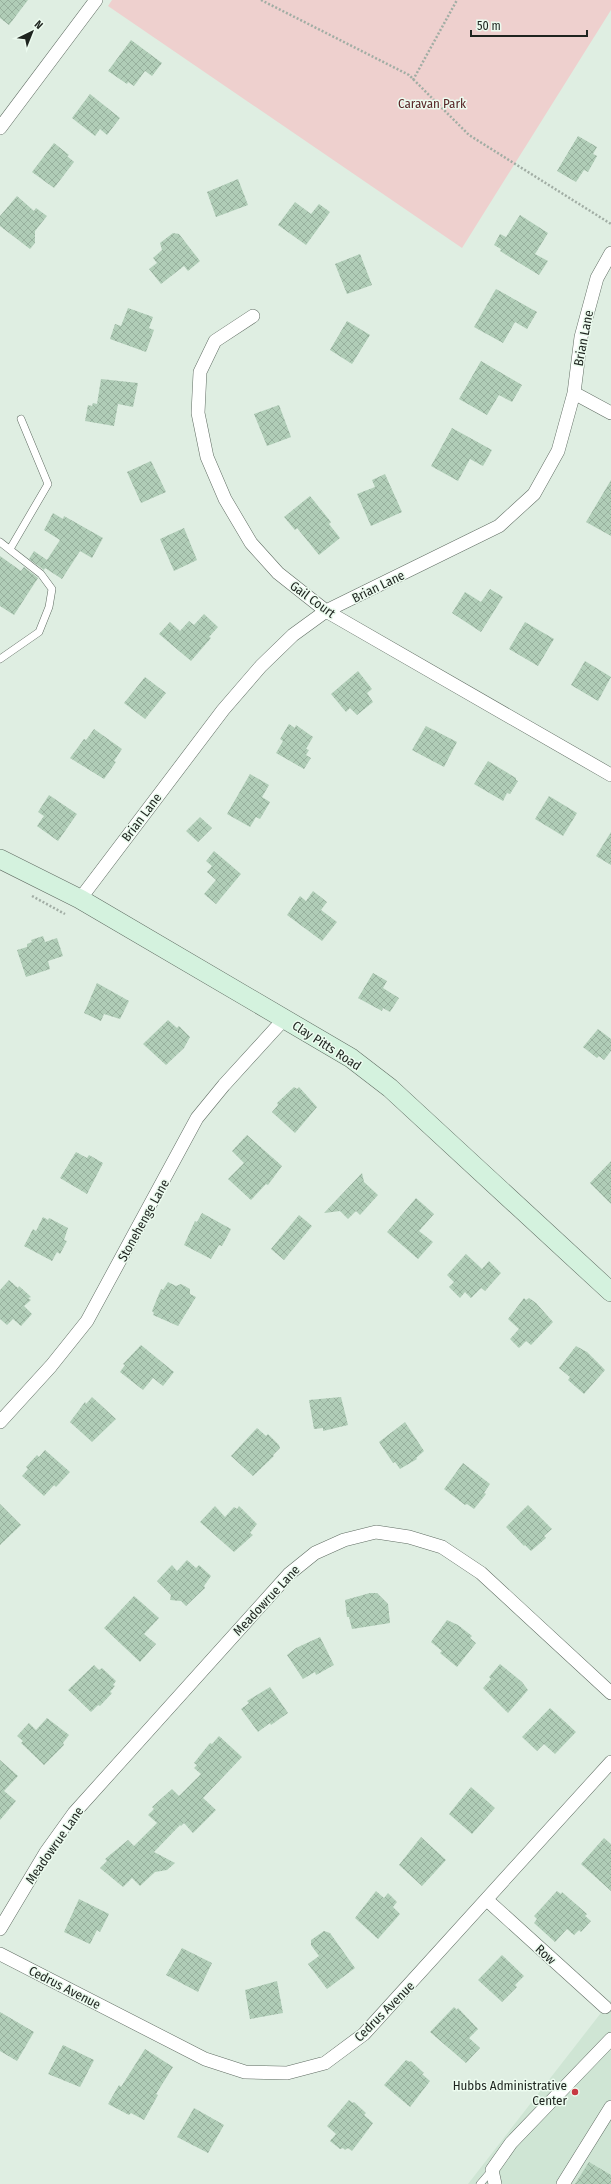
<svg xmlns="http://www.w3.org/2000/svg" width="611" height="2184" font-family="'Fira Sans Condensed',sans-serif">
	<style>
		.built { fill: #cfe5d4 }
		.green { fill: #eed0ce }
		.building { fill: url(#building-cross-hatch) }
		.lines { fill: none; stroke-linecap: round; stroke-linejoin: round }
		.lane-casing { stroke: #606d63; stroke-width: 8 }
		.street-casing { stroke: #606d63; stroke-width: 14 }
		.secondary-casing { stroke: #606d63; stroke-width: 20 }
		.path { stroke: #a1ada4; stroke-width: 2.5; stroke-dasharray: 2 2; stroke-linecap: butt }
		.lane { stroke: #fff; stroke-width: 7 }
		.street { stroke: #fff; stroke-width: 13 }
		.secondary { stroke: #d4f2de; stroke-width: 19 }
		.poi-dot { fill: #c83842; stroke: #ecfbef; stroke-width: 1.5 }
		.labels { text-anchor: middle; stroke-width: 3; stroke-linejoin: round; paint-order: stroke }
		.park-label { font-size: 13px; fill: #582627; stroke: #ecfbef }
		.street-label { font-size: 13px; fill: #1e241f; stroke: #ecfbef }
		.poi-label { font-size: 13px; fill: #1e241f; stroke: #ecfbef; text-anchor: end }
	</style>
	<defs>
		<pattern id="building-cross-hatch" width="8" height="8" patternUnits="userSpaceOnUse"><rect width="8" height="8" fill="#b0cdb7"/><path d="M0 0l8 8M0 8l8-8" fill="none" stroke="#97b09d"/></pattern>
	</defs>
	<rect width="100%" height="100%" fill="#dfeee2"/>
	<path class="built" d="M611,2000V2184H468Z"/>
	<path class="green" d="M112,0H611V10L462,248L108,6Z"/>
	<path class="building" d="M0,0H28L9,25L0,18Z
		M131,40L162,63L152,76L145,71L134,86L128,82L127,84L108,71Z
		M90,94L120,118L107,135L100,129L95,136L72,118Z
		M578,136L597,147L593,154L597,156L588,172L584,170L576,182L557,171Z
		M54,143L69,155L67,156L74,162L54,188L32,172Z
		M238,179L248,205L216,217L207,192Z
		M17,196L34,211L36,208L47,216L35,231V243L30,249L0,226V216Z
		M295,202L311,214L319,204L330,212L306,245L278,225Z
		M520,215L548,233L535,254L548,261L539,275L500,251L501,249L494,245L500,234L506,237Z
		M173,233L179,234L200,261L188,271L184,266L161,284L149,269L157,263L153,258L162,250L160,243Z
		M360,254L372,285L347,294L335,264Z
		M496,289L537,312L527,329L515,322L503,343L474,327Z
		M128,308L153,317L149,328L154,330L146,352L110,339L115,324L121,326Z
		M347,321L370,335L352,364L330,350Z
		M481,361L522,385L512,402L499,395L487,415L459,399Z
		M101,379L138,383L133,407L118,404L114,426L85,421L88,405L92,406L93,403L97,404Z
		M279,405L291,437L267,446L254,414Z
		M452,428L492,450L483,466L470,459L458,481L431,466Z
		M151,461L166,492L141,503L127,472Z
		M385,474L402,512L371,526L357,494L375,487L372,480Z
		M611,480V536L586,522Z
		M310,496L331,522L329,524L340,538L319,555L297,528L295,530L284,517Z
		M53,513L63,519L64,516L103,538L92,558L80,551L62,579L45,568L44,570L29,559L34,551L47,560L60,540L44,530Z
		M184,528L197,560L174,571L160,539Z
		M0,556L21,571L24,567L38,578L14,615L0,606Z
		M490,589L503,597L481,632L452,613L465,592L481,602Z
		M204,614L218,627L209,637L211,638L191,661L159,634L170,622L180,631L189,621L194,625Z
		M525,622L554,639L538,666L509,649Z
		M585,661L611,677L598,701L571,685Z
		M358,671L372,689L367,693L373,702L357,715L350,708L346,712L331,694Z
		M145,677L166,693L145,719L124,703Z
		M289,724L295,728L296,725L313,737L306,749L309,750L306,755L311,758L304,769L276,753L283,741L280,739Z
		M426,726L457,742L444,767L412,750Z
		M94,729L122,749L114,761L116,762L104,779L70,758L84,739L86,740Z
		M488,761L516,778V780L518,781L510,794L507,793L503,801L474,784Z
		M250,774L269,785L262,797L270,802L260,819L256,817L250,827L227,814Z
		M49,795L77,814L58,841L37,826L44,816L38,812Z
		M549,796L577,813L563,836L535,819Z
		M200,817L212,828L198,842L186,831Z
		M611,832V865L596,856Z
		M214,851L241,874L216,904L204,894L216,880L207,872L212,866L206,861Z
		M313,891L327,902L321,910L337,922L322,941L287,915L300,896L306,901Z
		M43,936L45,942L57,938L63,956L48,961L50,969L26,977L17,950L27,947V944L32,942L31,940Z
		M373,973L387,981L383,988L399,998L390,1012L383,1008L382,1011L358,998Z
		M97,983L129,1001L120,1019L104,1014L101,1021L84,1013Z
		M168,1020L177,1028L179,1026L190,1037L184,1048L166,1065L143,1044Z
		M598,1029L611,1039V1051L604,1060L599,1056L597,1058L583,1047Z
		M294,1087L297,1089L299,1087L317,1107L295,1133L272,1112L278,1105L277,1103Z
		M247,1135L282,1166L268,1185L266,1184L251,1200L228,1179L244,1163L232,1151Z
		M76,1152L87,1158L89,1155L103,1163L87,1194L60,1178Z
		M611,1161V1204L590,1183Z
		M362,1173L364,1182L378,1195L360,1215L356,1211L348,1219L340,1211L324,1213Z
		M416,1198L434,1214L419,1231L433,1242L418,1259L387,1232Z
		M202,1213L231,1229L222,1246L219,1245L211,1259L184,1245L195,1221L197,1222Z
		M299,1215L312,1226L284,1260L271,1249Z
		M43,1217L48,1220L49,1218L68,1228L64,1240L67,1241L60,1254L57,1252L52,1261L24,1246L33,1229L36,1231Z
		M466,1254L482,1269L489,1261L501,1273L485,1291L481,1288L471,1298L465,1292L460,1298L449,1287L454,1282L447,1275Z
		M9,1280L18,1288L19,1286L31,1297L28,1298L31,1300L24,1306L32,1314L21,1326L13,1319L7,1325L0,1319V1290Z
		M168,1282L176,1286L181,1284L190,1289V1294L196,1297L178,1326L153,1315L154,1313L152,1311L161,1289L163,1290Z
		M524,1298L526,1300L529,1298L536,1303L553,1322L531,1345L526,1341L519,1348L510,1339L519,1329L508,1319Z
		M141,1345L174,1372L163,1386L153,1378L143,1390L120,1372L125,1365L123,1364Z
		M576,1346L587,1352L605,1370L584,1394L568,1380L570,1377L559,1368Z
		M92,1397L116,1419L92,1442L70,1422L85,1402L86,1404Z
		M341,1397L348,1425L323,1431V1428L314,1429L309,1400Z
		M405,1422L424,1451L416,1458L417,1459L400,1469L395,1462L393,1463L379,1442Z
		M257,1428L266,1436L268,1434L279,1445L280,1448L273,1455L274,1456L253,1476L231,1456Z
		M45,1450L70,1472L56,1487L54,1485L44,1496L22,1476L28,1469L26,1467L37,1455L39,1457Z
		M463,1463L490,1484L484,1493L486,1494L474,1509L467,1504L465,1505L444,1489Z
		M0,1504L21,1525L0,1545Z
		M528,1505L552,1529L544,1536L546,1538L531,1551L525,1545L524,1546L506,1527Z
		M215,1506L225,1517L234,1507L237,1509L239,1506L257,1524L250,1533L253,1535L234,1552L200,1522Z
		M187,1560L196,1568L199,1565L211,1576L204,1586L205,1588L186,1606L181,1601L170,1600L171,1595L157,1581L172,1565L177,1571Z
		M370,1593H377L388,1604L390,1623L352,1629L349,1617H347L345,1600Z
		M134,1596L159,1618L144,1634L156,1644L140,1662L104,1628Z
		M447,1620L458,1625L472,1636L470,1638L476,1643L457,1667L440,1653L442,1651L431,1642Z
		M320,1637L334,1665L316,1675L315,1672L303,1679L287,1655L296,1648Z
		M500,1664L522,1682L528,1690L508,1713L483,1688L491,1679L489,1677Z
		M94,1665L99,1670L102,1668L116,1681L113,1685L115,1686L110,1692L112,1693L100,1706L98,1705L91,1712L68,1690Z
		M270,1687L288,1713L271,1725L270,1723L258,1732L241,1709L249,1703L247,1701Z
		M550,1708L576,1732L555,1754L544,1744L537,1751L522,1737Z
		M47,1718L69,1735L63,1743L64,1745L44,1765L21,1743L23,1741L17,1736L29,1723L36,1730Z
		M219,1736L242,1757L203,1798L216,1810L193,1833L184,1823L181,1826L180,1825L154,1852L175,1863L167,1870L155,1872L140,1886L132,1878L123,1887L100,1868L107,1861L105,1859L128,1840L134,1846L157,1823L148,1815L154,1809L152,1807L172,1789L179,1796L201,1774L194,1768L197,1765L194,1763L210,1743L212,1744Z
		M0,1760L18,1776L4,1791L16,1801L0,1820Z
		M471,1787L495,1808L472,1834L449,1814Z
		M421,1837L446,1860L422,1886L399,1865Z
		M604,1838L611,1844V1891L581,1864Z
		M376,1891L384,1898L388,1893L397,1902L393,1907L400,1914L378,1939L355,1918Z
		M557,1891L561,1894L562,1892L587,1914L585,1916L591,1921L581,1932L579,1930L574,1935L567,1929L555,1942L534,1923L537,1919L534,1916Z
		M79,1899L109,1914L100,1932L97,1930L90,1944L64,1932Z
		M324,1931L330,1933L355,1968L327,1989L308,1964L319,1956L311,1945V1940Z
		M182,1948L212,1963L198,1992L166,1975Z
		M502,1955L524,1976L515,1985L517,1987L502,2002L478,1980Z
		M277,1981L283,2013L250,2019L245,1990Z
		M454,2007L457,2010L458,2008L478,2029L469,2038L480,2048L466,2063L430,2032Z
		M0,2012L34,2032L17,2061L0,2051Z
		M63,2045L94,2060L80,2087L48,2074Z
		M145,2049L173,2067L156,2094L158,2095L144,2120L131,2113L129,2115L108,2104L119,2085L121,2087Z
		M406,2060L410,2062L411,2061L424,2073L422,2074L430,2081L410,2107L384,2085Z
		M349,2100L353,2103L354,2102L366,2113L364,2115L373,2123L352,2151L348,2148L345,2150L343,2148L340,2149L330,2141L336,2134L327,2126Z
		M194,2108L224,2125L208,2153L177,2137Z
		M589,2162L611,2175V2184H575Z"/>
	<g class="lines">
		<defs>
			<path id="lane" d="M0,542L41,574L52,589L49,607L39,632L0,659
				M10,549L48,484L21,419
				M480,2184L492,2170"/>
			<path id="street" d="M0,128L96,0
				M253,316L215,341L200,372L198,413L207,457L225,499L251,543L278,573L326,611L611,775
				M574,393L611,413
				M80,899L223,710L261,666L293,635L326,611L499,526L534,494L558,451L574,393L581,337L597,278L611,253
				M0,1422L51,1366L87,1321L197,1118L224,1085L285,1018
				M487,1900L605,2007
				M0,1929L46,1852L74,1813L289,1574L315,1553L344,1540L376,1532L409,1537L442,1547L481,1573L611,1693
				M0,1954L205,2059L245,2072L287,2073L325,2063L364,2034L611,1762
				M495,2184L492,2170L511,2143L611,2039
				M563,2184L611,2107"/>
			<path id="secondary" d="M0,859L80,899L351,1058L390,1088L611,1292"/>
		</defs>
		<use href="#lane" class="lane-casing"/>
		<use href="#street" class="street-casing"/>
		<use href="#secondary" class="secondary-casing"/>
		<path class="path" d="M261,0L409,75L469,135L611,224
			M413,80L457,0
			M32,896L65,914"/>
		<use href="#lane" class="lane"/>
		<use href="#street" class="street"/>
		<use href="#secondary" class="secondary"/>
	</g>
	<circle class="poi-dot" cx="575" cy="2092" r="4"/>
	<g class="labels">
		<g class="park-label">
			<text x="432" y="108">Caravan Park</text>
		</g>
		<g class="street-label">
			<text transform="translate(583 338) rotate(-79)" y="5">Brian Lane</text>
			<text transform="translate(378 586) rotate(-26)" y="5">Brian Lane</text>
			<text transform="translate(313 599) rotate(36)" y="5">Gail Court</text>
			<text transform="translate(141 817) rotate(-53)" y="5">Brian Lane</text>
			<text transform="translate(327 1045) rotate(33)" y="5">Clay Pitts Road</text>
			<text transform="translate(143 1220) rotate(-61)" y="5">Stonehenge Lane</text>
			<text transform="translate(266 1600) rotate(-47)" y="5">Meadowrue Lane</text>
			<text transform="translate(54 1845) rotate(-55)" y="5">Meadowrue Lane</text>
			<text transform="translate(546 1954) rotate(42)" y="5">Row</text>
			<text transform="translate(65 1987) rotate(27)" y="5">Cedrus Avenue</text>
			<text transform="translate(384 2011) rotate(-45)" y="5">Cedrus Avenue</text>
		</g>
		<g class="poi-label">
			<text x="567" y="2090">Hubbs Administrative<tspan x="567" dy="15">Center</tspan></text>
		</g>
	</g>
	<g transform="translate(32 32) rotate(43)" stroke="#ecfbef" stroke-width="3" paint-order="stroke">
	<path d="M0-3L7 15L0 10L-7 15Z" fill="#1e241f"/>
	<text y="-6" font-size="11" font-weight="bold" text-anchor="middle" fill="#1e241f">N</text>
	</g>
	<path d="M471 30v6h116v-6" fill="none" stroke="#1e241f" stroke-width="2"/>
	<text x="477" y="30" font-size="12" fill="#1e241f" stroke="#ecfbef" stroke-width="3" paint-order="stroke">50 m</text>
</svg>
